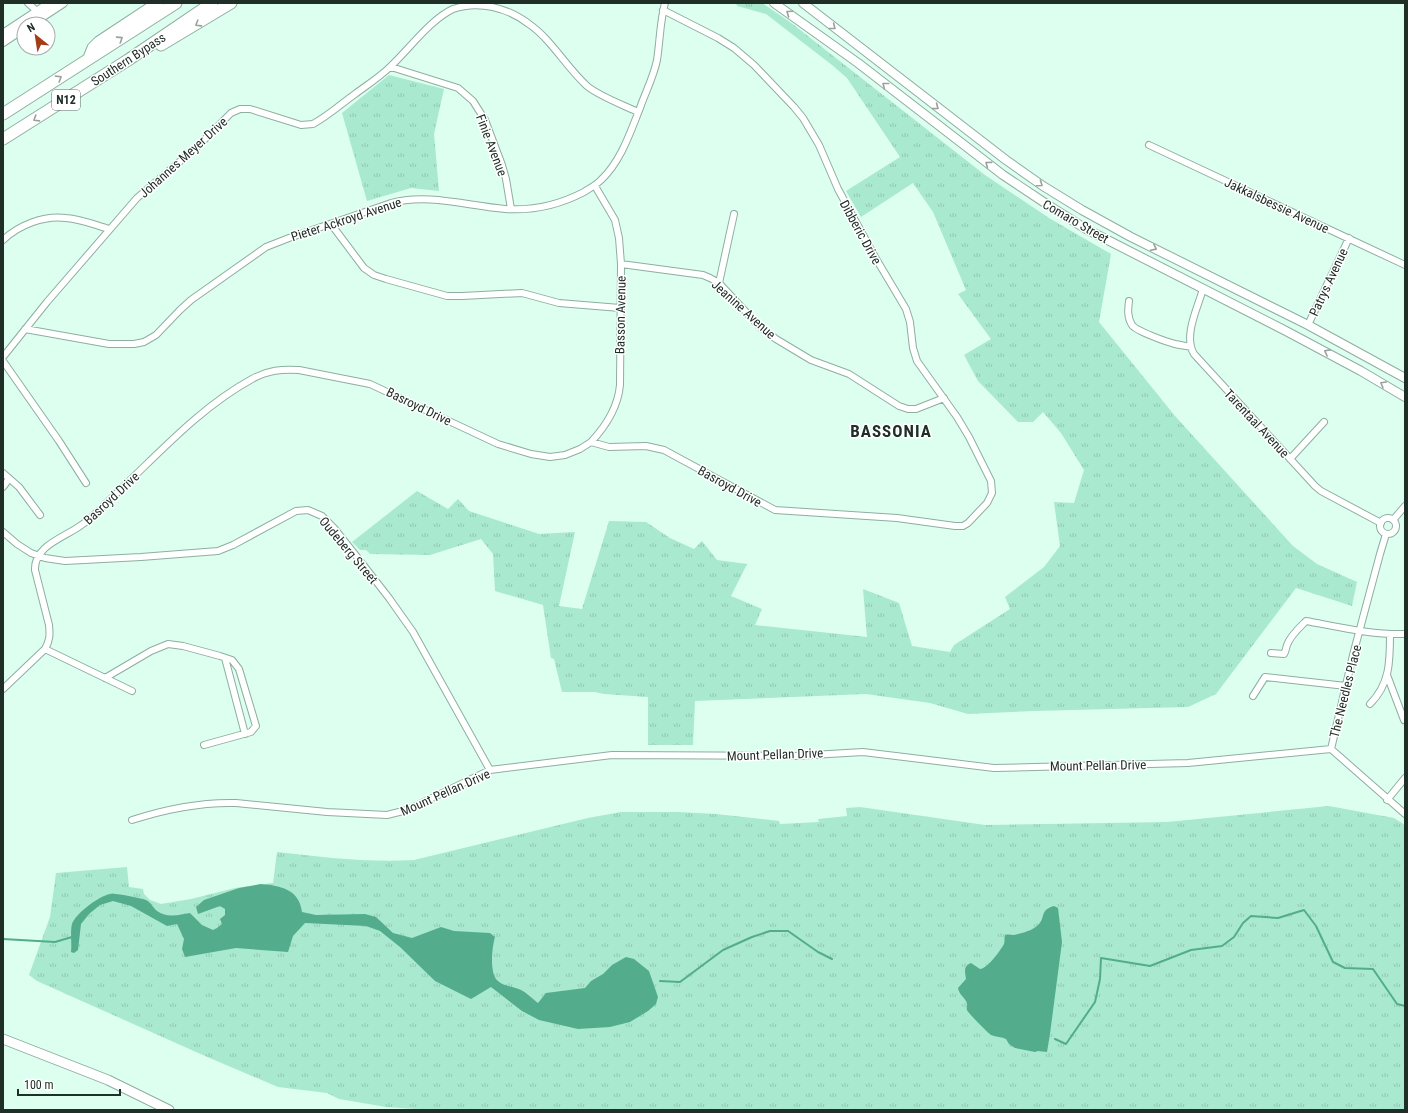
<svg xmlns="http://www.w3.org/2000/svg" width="1408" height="1113" font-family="'Roboto Condensed',sans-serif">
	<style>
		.grass { fill: url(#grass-tufts) }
		.water { fill: #53ad8d }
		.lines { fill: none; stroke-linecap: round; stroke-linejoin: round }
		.stream { stroke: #53ad8d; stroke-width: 2 }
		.minor-casing { stroke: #8eaea1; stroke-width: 8 }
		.tertiary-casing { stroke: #8eaea1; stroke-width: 10 }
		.secondary-casing { stroke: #8eaea1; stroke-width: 11 }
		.motorway-casing { stroke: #8eaea1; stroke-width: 13 }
		.minor { stroke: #fff; stroke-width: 6 }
		.tertiary { stroke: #fff; stroke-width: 8 }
		.secondary { stroke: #fff; stroke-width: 9 }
		.motorway { stroke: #fff; stroke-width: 11 }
		.oneway { stroke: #9ba19e }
		.labels { text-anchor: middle; stroke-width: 3; stroke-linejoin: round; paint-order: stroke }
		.shield { fill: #fff; stroke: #636d68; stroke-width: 1 }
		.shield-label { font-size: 12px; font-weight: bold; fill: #202e28 }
		.street-label { font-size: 13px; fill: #202e28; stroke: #fff }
		.district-label { font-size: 17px; font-weight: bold; letter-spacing: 1px; fill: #202e28; stroke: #fff }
	</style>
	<defs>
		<pattern id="grass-tufts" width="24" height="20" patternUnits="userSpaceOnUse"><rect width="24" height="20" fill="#a9e9cf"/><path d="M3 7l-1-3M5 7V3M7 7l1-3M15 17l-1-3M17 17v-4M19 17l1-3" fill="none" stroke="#91c8b2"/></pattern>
	</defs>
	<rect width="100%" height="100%" fill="#dcfff0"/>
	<path class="grass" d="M736,3H762L790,22L985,175L1049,218L1111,254L1099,322L1175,416L1293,546L1317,564L1357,582L1352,606L1296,588L1216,694L1188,707L1034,711L968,714L930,703L866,694L695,701L693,745H648V697L604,694L595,692H562L554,659L551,658L543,605L495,591L493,554L481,539L430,555L370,554L366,550H360L352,542L417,491L448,509L458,499L469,511L539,534L575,532L559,606L582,609L609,521L646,522L670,538L694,549L702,541L717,560L747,564L731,596L762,609L755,625L867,637L863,589L899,603L912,646L950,652L954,645L1010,609L1005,597L1044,567L1060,546L1054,502L1074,503L1084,470L1061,433L1043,412L1033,422H1018L978,381L964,355L991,339L958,294L966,290L933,212L913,183L861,217L846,191L900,157L847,78L832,65L766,14L737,6Z
		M389,75L444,89L434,134L439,191L411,188L367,201L342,113Z
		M1329,806L1394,818L1405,825V1110H430L386,1107L339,1099L327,1093L278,1087L205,1056L37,981L29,975L50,917L56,873L127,867L129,887L143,889L144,894L150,900L161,904L191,899L235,888L273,883L277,852C322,857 368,863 414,860L588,818L621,812H678L716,814L779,821L780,824L819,822L818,819L847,816L846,808L860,807L985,825L1167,822Z"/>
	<path class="water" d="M261,884C281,886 299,889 302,912L316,915L365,914L376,917L393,933L412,938L441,927L454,931L490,933L495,937C492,947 489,974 498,981C504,987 514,986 521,990C527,993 533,999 538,1003L546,993L585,988L591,981L603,974L612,965L626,957L634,959L649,971L658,997L656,1004L648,1011L630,1022L610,1027L578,1029L539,1020L522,1011L491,987L471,999L435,981L400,947L380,931L366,926L305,923L293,936L288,952L236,948L185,957L182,949L184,939L177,924L167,926L131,906L113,901L100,905L89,914L81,924L78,950L74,953L71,952C72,944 70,932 72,924C76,913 99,896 110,894C117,893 139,898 146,900C151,902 153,908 157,911C166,918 180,915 190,913L202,925L213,930L217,928L222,924L220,919L225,915V909L220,906L198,914L196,907L204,900L239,888Z
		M1054,906L1058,908L1062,942L1050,1034L1047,1052L1038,1051L1035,1052L1015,1048L1009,1044L1006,1039C1002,1037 996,1037 991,1035C988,1033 968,1013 967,1010C966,1007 968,1004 966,1001C963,996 959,994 958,988L966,979C965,972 963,966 971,963L980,969C988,968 1000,951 1004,944C1005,941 1004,938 1005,935C1008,934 1011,935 1014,935C1022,933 1032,931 1038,925C1046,918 1039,910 1054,906Z"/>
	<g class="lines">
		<path class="stream" d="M3,939L55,942L72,937
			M660,981L680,982L723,950L752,937L770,931H788L818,952L832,959
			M1055,1039L1066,1044L1095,1002L1100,979L1101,958L1150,966L1191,950L1222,946L1234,937L1243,923L1251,916L1278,918L1304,910L1316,926L1333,962L1345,968L1373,969L1397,1004L1405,1006"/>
		<defs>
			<path id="minor" d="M28,3L40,14
				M391,67L458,88L473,101L485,120L502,165L506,179L511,209
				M1149,145L1405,265
				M331,224L364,268L374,275L386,279L447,296H462L522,293L559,303L620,308
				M3,240C19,225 44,215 66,218C81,219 95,225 109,229
				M621,264L703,275L710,278L719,283L760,327L776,339L811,360L849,374L899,406L908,409H916L944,398
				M719,283L734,214
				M1203,289C1198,307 1183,336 1194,354L1315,486L1321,491L1381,523
				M1129,301C1128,309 1127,317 1132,325C1136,331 1167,342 1175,344C1180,345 1186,346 1191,347
				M1308,325L1349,238
				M25,329L109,344H134L144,342L156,335L180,310L191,300L266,247L289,238L391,203C427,193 468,206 505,209C533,211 559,205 584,192C590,188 596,185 601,180C621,161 630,133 640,108C645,93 654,76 657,60C660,41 660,21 665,3
				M3,357L47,302L137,198L198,146L231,113L240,109H250L301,125L313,124C328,116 341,104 355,94C367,85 380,77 391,66C409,49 431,19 453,9C479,0 508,8 529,24C552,40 566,67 587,86C599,96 623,105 638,112
				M3,361L59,441L86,483
				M591,442C606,426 618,407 620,385L621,264L619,238L615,220L595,186
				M1290,459L1324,422
				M3,473L19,487L40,515
				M3,487L9,479
				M1380 526a8 8 0 1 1 16 0a8 8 0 1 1-16 0Z
				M1393,520L1405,506
				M3,532L17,544L31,553L45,558L65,561L141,557L218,551L233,545L296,511L308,510L322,516L334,528L354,553L389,598L413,632L490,770
				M45,649L132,691
				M1271,653L1284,654C1286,651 1286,648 1287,645C1290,636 1300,627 1306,621C1339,627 1372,635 1405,634
				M225,658L245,734
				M1387,675L1404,720
				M105,678L151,651L168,644L183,646L220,656L232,660L239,669L256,726L251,732L204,745
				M3,689L45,649C50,640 50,635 49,625L35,570C34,546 63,538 80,526C95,516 107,502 120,490C162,450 201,407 252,379C268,370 282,369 299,370L370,384L498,444L531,454L550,457L565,455L580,449L591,442L609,447L646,446L664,450L775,510L897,518L955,526H963L968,523L987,503L992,493L991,481L969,437L957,417L917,361L913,348L910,322L906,309L875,257L857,224L838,189L819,145L803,118L794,107L754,65L734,48L718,38L663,10
				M1253,696L1265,677L1346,686
				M1370,704C1390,684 1390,661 1390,635
				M1331,749L1354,651L1380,554L1386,534
				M1387,800L1405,778
				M132,820C166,809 200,802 236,803L327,812L387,815L407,810L490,770L612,755L795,756L863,752L994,768L1188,763L1331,749L1405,814"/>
			<path id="tertiary" d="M774,3L858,63L1003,175L1048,205L1086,229L1286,331L1361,371L1405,397
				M803,3L1006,160L1043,186L1082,210L1131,237L1308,325L1405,378
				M31,24L63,3
				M3,34L50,3
				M3,42L24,28"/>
			<path id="secondary" d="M3,1039L108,1080L169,1110"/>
			<path id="motorway" d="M161,45L231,3
				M89,58L93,48L99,42L158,3
				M3,114L176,3
				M3,139L128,60L212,3"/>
		</defs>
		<use href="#minor" class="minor-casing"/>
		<use href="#tertiary" class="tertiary-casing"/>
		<use href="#secondary" class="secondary-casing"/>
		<use href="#motorway" class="motorway-casing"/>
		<use href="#minor" class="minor"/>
		<use href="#tertiary" class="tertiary"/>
		<use href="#secondary" class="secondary"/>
		<use href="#motorway" class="motorway"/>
	</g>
	<defs><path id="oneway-chevron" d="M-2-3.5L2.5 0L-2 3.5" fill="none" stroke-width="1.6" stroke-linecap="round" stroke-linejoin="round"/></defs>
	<g class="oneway">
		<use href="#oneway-chevron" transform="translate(789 13) rotate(-145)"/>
		<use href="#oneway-chevron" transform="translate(198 24) rotate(148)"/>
		<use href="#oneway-chevron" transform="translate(833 27) rotate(38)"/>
		<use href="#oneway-chevron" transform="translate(120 39) rotate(-33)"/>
		<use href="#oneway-chevron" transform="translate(59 78) rotate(-32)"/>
		<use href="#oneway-chevron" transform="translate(885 85) rotate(-142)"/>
		<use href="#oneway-chevron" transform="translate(936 107) rotate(37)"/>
		<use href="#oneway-chevron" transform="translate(36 119) rotate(148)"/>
		<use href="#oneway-chevron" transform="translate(988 164) rotate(-143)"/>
		<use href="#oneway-chevron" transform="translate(1040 184) rotate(35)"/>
		<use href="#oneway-chevron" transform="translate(1154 248) rotate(26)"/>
		<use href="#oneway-chevron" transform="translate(1327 352) rotate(-152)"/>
		<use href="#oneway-chevron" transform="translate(1383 384) rotate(-150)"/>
	</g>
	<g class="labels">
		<rect class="shield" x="52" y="90" width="28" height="20" rx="3"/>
		<g class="shield-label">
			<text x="66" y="104">N12</text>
		</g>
		<g class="street-label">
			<text transform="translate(128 59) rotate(-33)" y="5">Southern Bypass</text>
			<text transform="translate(492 145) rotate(69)" y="5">Finie Avenue</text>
			<text transform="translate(183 157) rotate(-42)" y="5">Johannes Meyer Drive</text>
			<text transform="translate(1277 205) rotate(25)" y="5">Jakkalsbessie Avenue</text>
			<text transform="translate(346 219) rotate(-18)" y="5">Pieter Ackroyd Avenue</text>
			<text transform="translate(1076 221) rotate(30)" y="5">Comaro Street</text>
			<text transform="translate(861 232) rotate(61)" y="5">Dibberic Drive</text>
			<text transform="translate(1328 282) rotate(-65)" y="5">Patrys Avenue</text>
			<text transform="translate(744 309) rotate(42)" y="5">Jeanine Avenue</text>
			<text transform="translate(620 315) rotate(-89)" y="5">Basson Avenue</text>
			<text transform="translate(419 406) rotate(26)" y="5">Basroyd Drive</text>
			<text transform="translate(1257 423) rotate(47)" y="5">Tarentaal Avenue</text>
			<text transform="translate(730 486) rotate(29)" y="5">Basroyd Drive</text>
			<text transform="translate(111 498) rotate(-43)" y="5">Basroyd Drive</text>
			<text transform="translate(349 550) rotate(50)" y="5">Oudeberg Street</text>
			<text transform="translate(1345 691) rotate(-76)" y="5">The Needles Place</text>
			<text transform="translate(775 754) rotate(-2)" y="5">Mount Pellan Drive</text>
			<text transform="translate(1098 765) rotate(-1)" y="5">Mount Pellan Drive</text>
			<text transform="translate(445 792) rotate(-24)" y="5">Mount Pellan Drive</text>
		</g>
		<g class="district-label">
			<text x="891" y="437">BASSONIA</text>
		</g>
	</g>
	<rect width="1408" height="1113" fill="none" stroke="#202e28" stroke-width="8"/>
	<g transform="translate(36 36) rotate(330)"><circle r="19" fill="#ffffff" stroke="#a6aba9"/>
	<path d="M0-3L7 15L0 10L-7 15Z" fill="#a33d18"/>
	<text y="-6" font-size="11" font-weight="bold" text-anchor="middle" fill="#202e28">N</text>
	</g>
	<path d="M18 1089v6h102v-6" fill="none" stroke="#202e28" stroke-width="2"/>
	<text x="24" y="1089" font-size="12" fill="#202e28" stroke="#ffffff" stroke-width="3" paint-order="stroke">100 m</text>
</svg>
